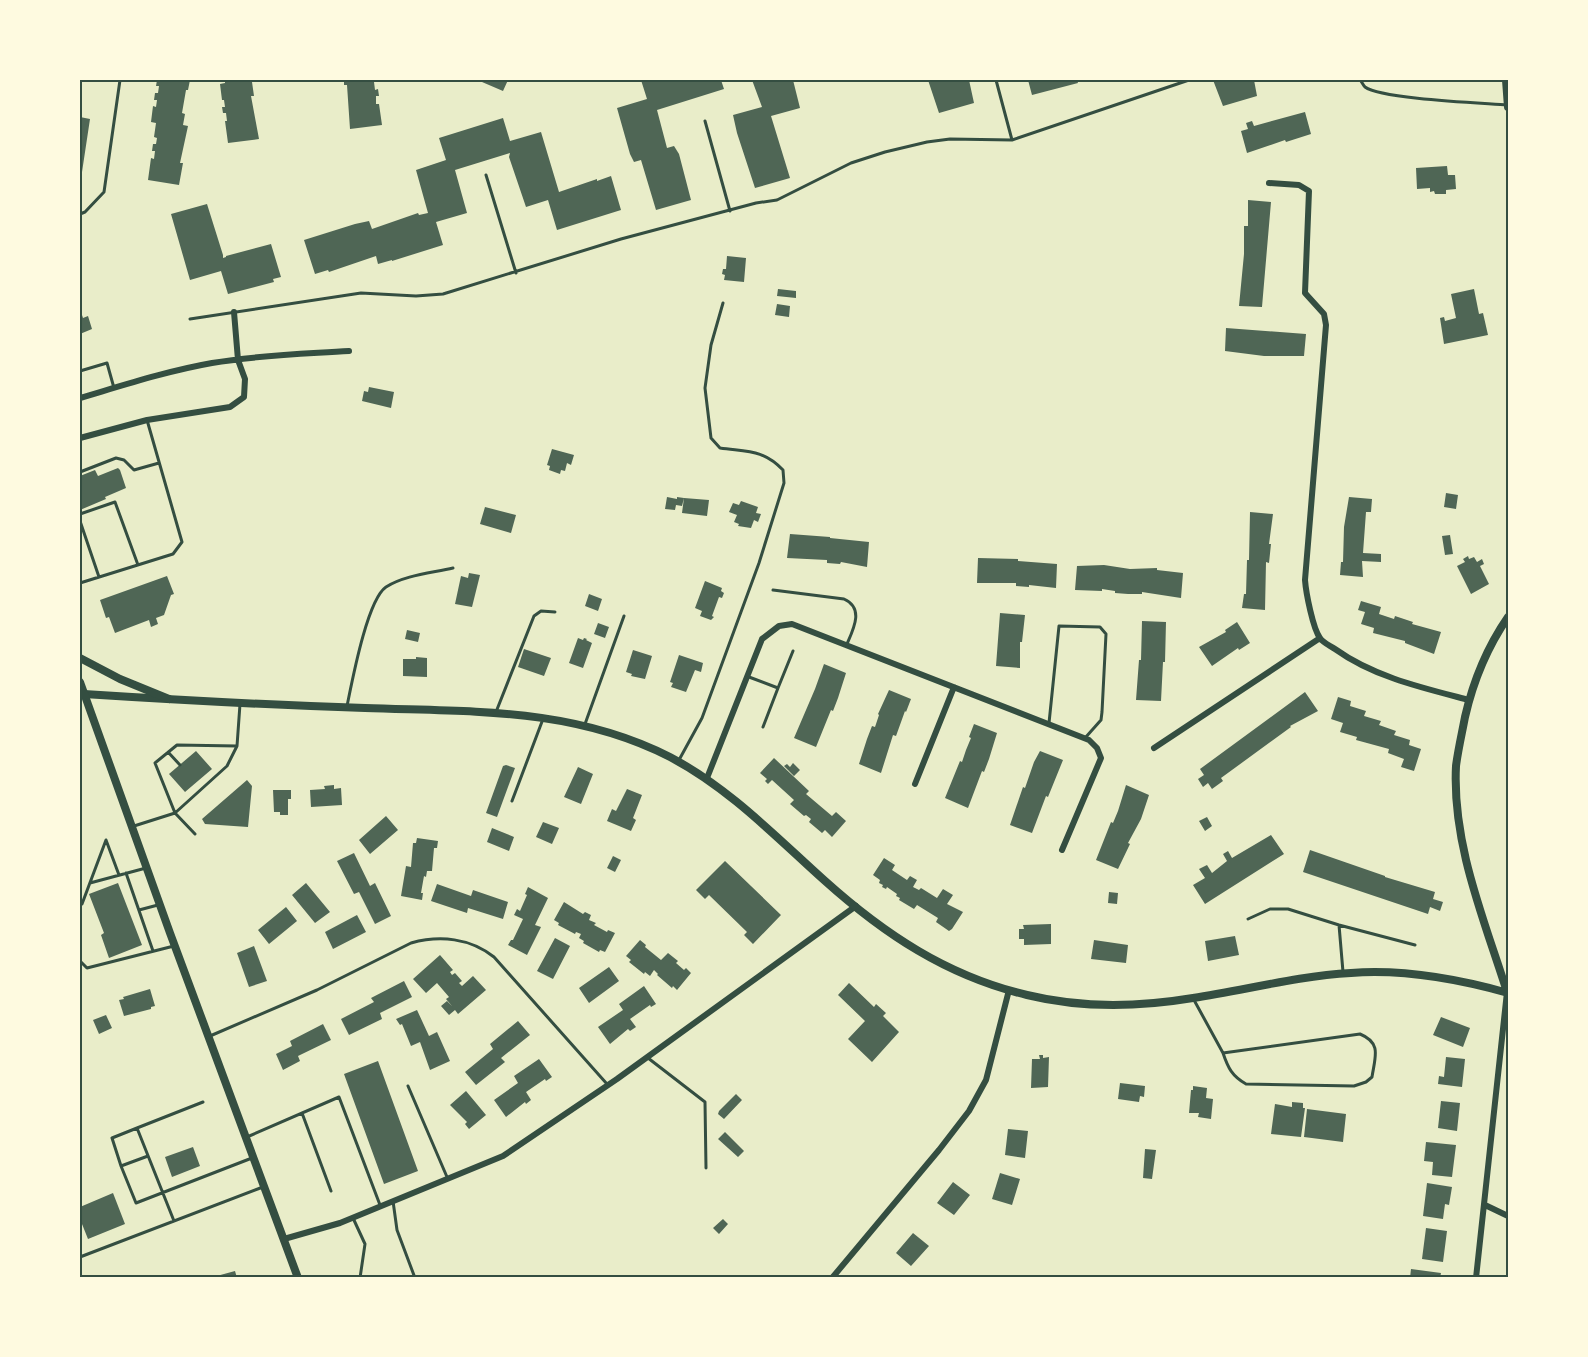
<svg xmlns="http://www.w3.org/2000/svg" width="1588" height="1357" font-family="Bitter,serif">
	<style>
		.building { fill: #4f6655 }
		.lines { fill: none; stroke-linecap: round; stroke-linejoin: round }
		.service { stroke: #344e41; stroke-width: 3 }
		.minor { stroke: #344e41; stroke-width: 6 }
		.tertiary { stroke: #344e41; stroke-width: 8 }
		.secondary { stroke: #344e41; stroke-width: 8 }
		.neatline { fill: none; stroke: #344e41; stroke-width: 2 }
	</style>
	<rect width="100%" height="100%" fill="#e9edc9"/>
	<path class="building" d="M157,80H190L188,90H186L182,113L185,114L183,125L188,126L180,163H183L179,185L148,180L151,158L154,159L155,151H152L153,144H156L157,138L154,137L156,123L151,122L153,106L156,107L157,100H154L155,93H158L159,86H156Z
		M225,80H257L258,82H252L254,96H251L259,139L228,143L225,121H227L226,113H223L222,107H225L224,100H222L220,84L225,83Z
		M344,80H376V82H374L375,90L378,89L379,96H376V104H379L382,125L350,129L347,85H344Z
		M483,80H508L503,91L482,82Z
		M641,80H721L724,89L657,110L667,148L674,146L679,154L691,200L656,210L641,160L634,162L630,154L617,108L647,99Z
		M752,80H793L800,108L771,116L790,178L755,188L737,133L733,115L762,107Z
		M928,80H969L974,103L939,113Z
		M1028,80H1077L1078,83L1032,95Z
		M1213,80H1254L1257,96L1223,106Z
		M1305,112L1311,134L1286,142L1285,140L1247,153L1241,131L1248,129L1246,123L1252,121L1254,126Z
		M80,117L90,119L82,172L80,171Z
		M503,118L510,141L541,132L559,192L597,179V181L611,176L621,210L557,230L548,200L526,207L509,157L510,153L455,170L467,213L436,222L443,245L392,261V260L378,264L376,256L329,272L328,270L315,274L304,240L355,224L369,221L372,229L418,213L419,215L428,213L416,170L446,160L439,138Z
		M1447,166L1448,175H1455L1456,189L1446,190V194H1435L1434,191L1430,192V188L1417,189L1416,168Z
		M1248,200L1271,202L1262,307L1239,306L1244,254V226H1248Z
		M207,204L223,255V258L226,257V256L271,244L281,277L273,279L274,282L228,294L221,271L190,280L171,214Z
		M727,256L746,258L744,282L724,280L725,275L722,274L723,269H726Z
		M778,289L796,291V298L777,296Z
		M1474,289L1479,314L1483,313L1488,335L1444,344L1440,318L1444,317L1445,321L1456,318L1451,294Z
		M777,304L790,306L789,317L775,315Z
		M80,309L83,318L88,316L92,329L80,334Z
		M1226,328L1306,334L1304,356H1264L1225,351Z
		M369,387L394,392L391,408L362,401L364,391L368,392Z
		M552,449L574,455L571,465L567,463L565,471L561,470L560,474L549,470L550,466L547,465Z
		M118,468L120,470L126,488L105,497L106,499L80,510V476L95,470L98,476Z
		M1446,493L1458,495L1456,509L1444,507Z
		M667,497L677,499V497L684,498L682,506L676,505L675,510L665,509Z
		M1349,497L1372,499L1371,512H1366L1363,553L1381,554V562L1362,561L1363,577L1340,575L1341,562H1343L1344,527Z
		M684,498L709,500L707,516L682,513Z
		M741,501L758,507L756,513L761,514L758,522L754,520L751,528L738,526L739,524L734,522L737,515L729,512L733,503L739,505Z
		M485,507L516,515L511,533L480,524Z
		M1250,512L1273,514L1269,544H1271L1269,563L1266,562L1265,610L1242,608L1244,594H1246L1247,560H1249Z
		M790,534L830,537V538L869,542L867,567L841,562L840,564L827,563V560L787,558Z
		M1450,535L1453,554L1445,555L1442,536Z
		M1468,556L1469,559L1474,557L1477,562L1482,559L1484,564L1480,566L1489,584L1471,594L1457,566L1465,562L1463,559Z
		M978,558L1018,559V561L1057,564L1056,588L1029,585V587L1016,586V583H977Z
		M1104,565L1130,569L1157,568V570L1183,573L1181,598L1142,592V594H1128L1115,593V591L1102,589V591L1075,590L1077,566Z
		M469,573L480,575L472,607L455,604L461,576L468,578Z
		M167,576L174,594L171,595L164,615L156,618L158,624L151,627L149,620L115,633L109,617L106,618L100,600Z
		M705,581L722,588L721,591L724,593L722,598L719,597L712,616L714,617L711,620L700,616L702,611L695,608Z
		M589,594L602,599L598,611L585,606Z
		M1361,601L1381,607L1379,614L1394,619L1395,616L1413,622L1412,624L1441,632L1434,654L1405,643V641L1373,633L1374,628L1361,624L1365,612L1358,610Z
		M1000,613L1025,615L1022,642H1020V668L996,666Z
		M1142,621L1166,622L1165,662H1163L1161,701L1136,700L1139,660H1141Z
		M1237,622L1250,643L1239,650L1238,648L1212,666L1199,647L1226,632L1225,630Z
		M598,623L609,627L605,638L594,634Z
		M407,630L420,633L418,642L405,639Z
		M578,638L583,640L584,638L587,639L586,640L592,643L583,668L569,663Z
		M524,649L551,658L544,676L518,667Z
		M633,650L652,656L645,679L631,676L632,674L626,672Z
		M679,655L703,663L701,672L695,670L686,692L671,687L673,683L670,682Z
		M416,657L427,658V677L403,676V659H416Z
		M824,664L846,673L838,698L833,711L831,710L816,747L794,738L815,689Z
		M889,690L911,699L906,712L905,711L896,736L893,735L881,773L859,764L867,739L872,726L875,727L879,715L878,714Z
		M1305,692L1318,711L1290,726L1291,727L1221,778L1223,781L1212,789L1208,783L1203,787L1198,779L1204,775L1200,769Z
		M1338,697L1351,701L1350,706L1366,711L1364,716L1381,721L1379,725L1396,731L1394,735L1410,740L1409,745L1421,749L1414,771L1401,767L1404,759L1388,753L1389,749L1356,740L1357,737L1340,732L1343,723L1331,719Z
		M974,724L997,733L989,759L984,772L982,771L968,808L945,798L960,761L962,762L966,750L971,738L969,737Z
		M196,751L212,769L185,792L169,774Z
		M1040,751L1063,760L1048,797L1046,796L1032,833L1010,825L1023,787L1025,788L1034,762Z
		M774,758L809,791L806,794L832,816L836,812L846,821L832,837L825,830L822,833L809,822L811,819L806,815L804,816L790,804L794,800L772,780L768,784L765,781L767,779L760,773Z
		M793,763L800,770L794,776L784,766L787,764L790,767Z
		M506,765L515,768L497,817L486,813L503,766Z
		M578,767L593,774L581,804L564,797Z
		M247,780L252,786L248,827L205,824L202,819Z
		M334,785V789L341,788L342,805L311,807L310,790L325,789L324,786Z
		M1126,785L1149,795L1141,819L1128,843L1130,844L1118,869L1096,860L1111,822L1113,823L1118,811Z
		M627,789L642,795L633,818L636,820L631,831L607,821L612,809L616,811Z
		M273,790H291V799H288V815H280V812H274Z
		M386,816L398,830L370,854L359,840Z
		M1207,817L1212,826L1205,831L1199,821Z
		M543,822L559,828L552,844L536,837Z
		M492,828L514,837L509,851L487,842Z
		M1271,835L1284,854L1205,904L1193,885L1205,878L1199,869L1207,865L1212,873L1227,861L1223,854L1228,851L1232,858Z
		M417,838L438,841L437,848H434L432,871H427L426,877L424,876L421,893H423L422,900L401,896L406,866L411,867L413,843H416Z
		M1310,850L1385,876V877L1435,892L1433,899L1443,902L1440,911L1430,907L1428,914L1303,872Z
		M354,853L370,886L375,883L391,916L375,924L359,892L354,894L337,861Z
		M613,856L621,860L615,872L607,868Z
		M884,858L895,865L892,870L907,880L910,876L917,880L913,887L919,890L921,888L937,898L943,889L953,895L947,904L963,912L952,929L949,931L936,922L938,918L917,905L914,909L899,900L900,898L896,896L897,894L887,887L886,889L882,887L883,885L879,883L880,880L873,875Z
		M725,861L781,915L753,944L744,935L747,932L709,895L705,899L696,890Z
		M118,883L142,945L109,958L101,935L104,933L89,894Z
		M306,883L330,912L315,923L292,895Z
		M437,884L471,896L473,890L508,902L503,919L468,908L467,913L431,901Z
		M528,887L548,898L535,925L541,927L527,955L508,945L511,940H513L523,919L514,915L517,909L520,911L527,895L525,894Z
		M1109,892L1118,893L1117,904L1108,903Z
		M564,902L583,914L585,912L591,915L589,920L596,923L594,925L607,932L608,930L615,933L605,952L600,950L599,952L583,943L584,941L579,938L581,934L576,932L575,934L558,925L559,923L554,920Z
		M286,907L297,921L269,944L258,930Z
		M357,915L366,932L333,949L325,932Z
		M1051,924V944L1024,945V939H1019V929H1024L1023,925Z
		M1235,936L1239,955L1208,961L1205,941Z
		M555,938L570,946L553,979L537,971Z
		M640,940L646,945L645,947L661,960L668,953L678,961L676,963L684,970L686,968L691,973L677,990L673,986L672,988L657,975L658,974L654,970L650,976L645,972L644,974L629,962L631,960L626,956Z
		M1094,940L1128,945L1126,963L1091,959Z
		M254,946L267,981L249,987L237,953Z
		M440,955L453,970L450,972L452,975L455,973L462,981L459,983L462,986L473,976L486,990L458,1014L455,1010L449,1015L441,1006L447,1001L452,1006L446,999L449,997L437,983L426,993L413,979Z
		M609,967L619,981L589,1003L579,988Z
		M404,981L412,997L380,1013L382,1019L349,1035L341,1019L374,1002L371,998Z
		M849,983L874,1007L876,1004L886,1013L883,1016L899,1032L872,1062L848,1039L865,1021L838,995Z
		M644,986L656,1004L651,1007L650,1005L630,1019L636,1027L630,1031L628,1029L610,1044L598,1027L623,1010L619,1004Z
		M150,989L155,1006L151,1007V1009L124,1016L119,1000L124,999L123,997Z
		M417,1010L429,1036L437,1032L450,1061L430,1070L420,1042L411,1046L402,1024L400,1025L396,1019Z
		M106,1015L112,1028L99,1034L93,1020Z
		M1441,1017L1470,1028L1463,1047L1433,1035Z
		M518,1021L530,1035L501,1058L505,1062L476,1085L465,1072L493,1049L490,1044Z
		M323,1024L331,1040L298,1056L300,1061L283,1070L276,1054L292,1046L290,1041Z
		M1039,1055H1043V1058L1049,1057L1048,1087L1031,1088L1032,1059H1040Z
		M1446,1057L1465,1059L1462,1087L1438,1084L1439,1076L1444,1077Z
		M539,1059L552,1077L546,1081L545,1079L526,1092L531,1100L526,1104L525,1102L506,1117L494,1100L518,1083L514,1076Z
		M378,1061L418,1171L384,1184L344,1074Z
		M1120,1083L1145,1086L1144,1097L1140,1096L1139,1102L1118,1099Z
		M1193,1086L1207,1088L1206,1098L1213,1099L1211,1119L1198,1117L1199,1113H1189L1191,1090H1193Z
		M466,1091L486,1115L469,1129L465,1124L467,1122L450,1105Z
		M736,1094L742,1100L724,1119L718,1114L719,1111Z
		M1441,1101L1460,1103L1457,1131L1438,1128Z
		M1292,1102L1303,1103V1108H1305L1301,1137L1271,1134L1275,1104L1292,1107Z
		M1307,1109L1346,1114L1343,1142L1304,1137Z
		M1008,1129L1028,1131L1025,1158L1005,1155Z
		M725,1132L744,1151L738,1157L718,1139Z
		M1426,1142L1456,1145L1452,1177L1432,1175L1433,1162L1424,1161Z
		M193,1147L200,1166L172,1177L165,1157Z
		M1145,1149L1156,1150L1152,1179L1143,1178Z
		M1000,1173L1020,1179L1012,1205L992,1199Z
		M953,1182L970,1195L954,1215L937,1203Z
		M1427,1183L1452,1187L1449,1205L1445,1204L1443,1219L1423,1216Z
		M113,1193L125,1224L88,1239L80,1219V1207Z
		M723,1219L728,1224L719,1234L713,1228Z
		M1426,1228L1447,1231L1443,1262L1422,1259Z
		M913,1233L929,1246L911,1266L896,1253Z
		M1411,1269L1441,1273L1440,1278H1410Z
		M235,1271L237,1278H213V1277Z"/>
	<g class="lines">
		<path class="service" d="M996,80L1012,140
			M1360,80C1362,82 1363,85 1365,87C1381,99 1482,103 1507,105
			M705,121L730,211
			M486,175L516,273
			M80,214L85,212L104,192L120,80
			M190,319L361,293L416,296L443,294L621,239L756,203L777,200L851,163L885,152L927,142L950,139L1012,140L1189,80
			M80,371L107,363L114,388
			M80,472L116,458L124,460L134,470L159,463
			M80,514L115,502L138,565
			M80,521L99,577
			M80,583L173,554L182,542L147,420
			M773,590L844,599C864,608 854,628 847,644
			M749,677L778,688L793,651
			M347,706C352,682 367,600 386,587C405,575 432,573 453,568
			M496,712L534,616L541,611L555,612
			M1049,723L1059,626L1100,627L1106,634L1102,712L1101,720L1085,738
			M585,724L624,616
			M763,727L778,688
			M168,752L180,765
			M679,760L702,718L759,563L784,483L783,470C763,449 747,452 720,448L711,438L705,388L711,345L723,303
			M512,801L543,719
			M134,826L175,813L155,763L177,745L237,746
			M195,834L175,813L227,766L237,746L240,704
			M126,873L153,951
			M90,883L146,868
			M82,904L106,840L119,875
			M139,910L158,905
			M1248,919L1270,909H1288L1339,925L1415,945
			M1339,925L1343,972
			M80,961L87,968L174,946
			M1194,1000L1223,1053L1360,1034C1382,1043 1375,1057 1372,1077L1366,1082L1354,1086L1246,1084C1232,1076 1228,1068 1223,1053
			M210,1036L317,990L411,943C440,935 470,938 494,957L607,1084
			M648,1058L705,1102L706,1168
			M408,1086L447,1177
			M302,1113L331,1191
			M247,1137L339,1097L380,1205
			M148,1156L121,1166L136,1203L252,1158
			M121,1166L112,1138L137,1128
			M393,1201L397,1230L415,1278
			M353,1218L365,1244L360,1278
			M174,1221L137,1128L203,1102
			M80,1257L263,1187"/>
		<path class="minor" d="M1269,183L1299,185L1309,191L1305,293L1324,314L1326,325L1305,580C1306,593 1313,629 1320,638C1323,643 1331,646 1335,649C1374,677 1423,688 1469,700
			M80,398C124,385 167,371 212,363C258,355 304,354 349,351
			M80,438L147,420L230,407L244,397L245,379L238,360L234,312
			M1154,748L1320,638
			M707,778L762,639L779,626L792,624L1089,740L1097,748L1101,758L1062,850
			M915,784L954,687
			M1485,1205L1508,1216
			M284,1239L340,1223L503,1156L617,1079L856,906
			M832,1278L939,1150L969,1111L986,1080L1009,990
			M1476,1278L1507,992"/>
		<path class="tertiary" d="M1506,80L1508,107
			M84,694C177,700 271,705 365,708C471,712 572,707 670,757C729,788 775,836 824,880C884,934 947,976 1027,995C1080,1008 1139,1007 1193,998C1246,990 1297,976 1351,973C1403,969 1458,979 1508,993
			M1507,992C1484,919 1452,844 1456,766C1458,750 1462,733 1465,717C1473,682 1488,646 1508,617"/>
		<path class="secondary" d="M80,658L120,679L169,699
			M80,682L170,933L298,1278"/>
	</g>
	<rect width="1588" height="1357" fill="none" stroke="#fefae0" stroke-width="162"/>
	<rect x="81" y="81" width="1426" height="1195" class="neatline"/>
</svg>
